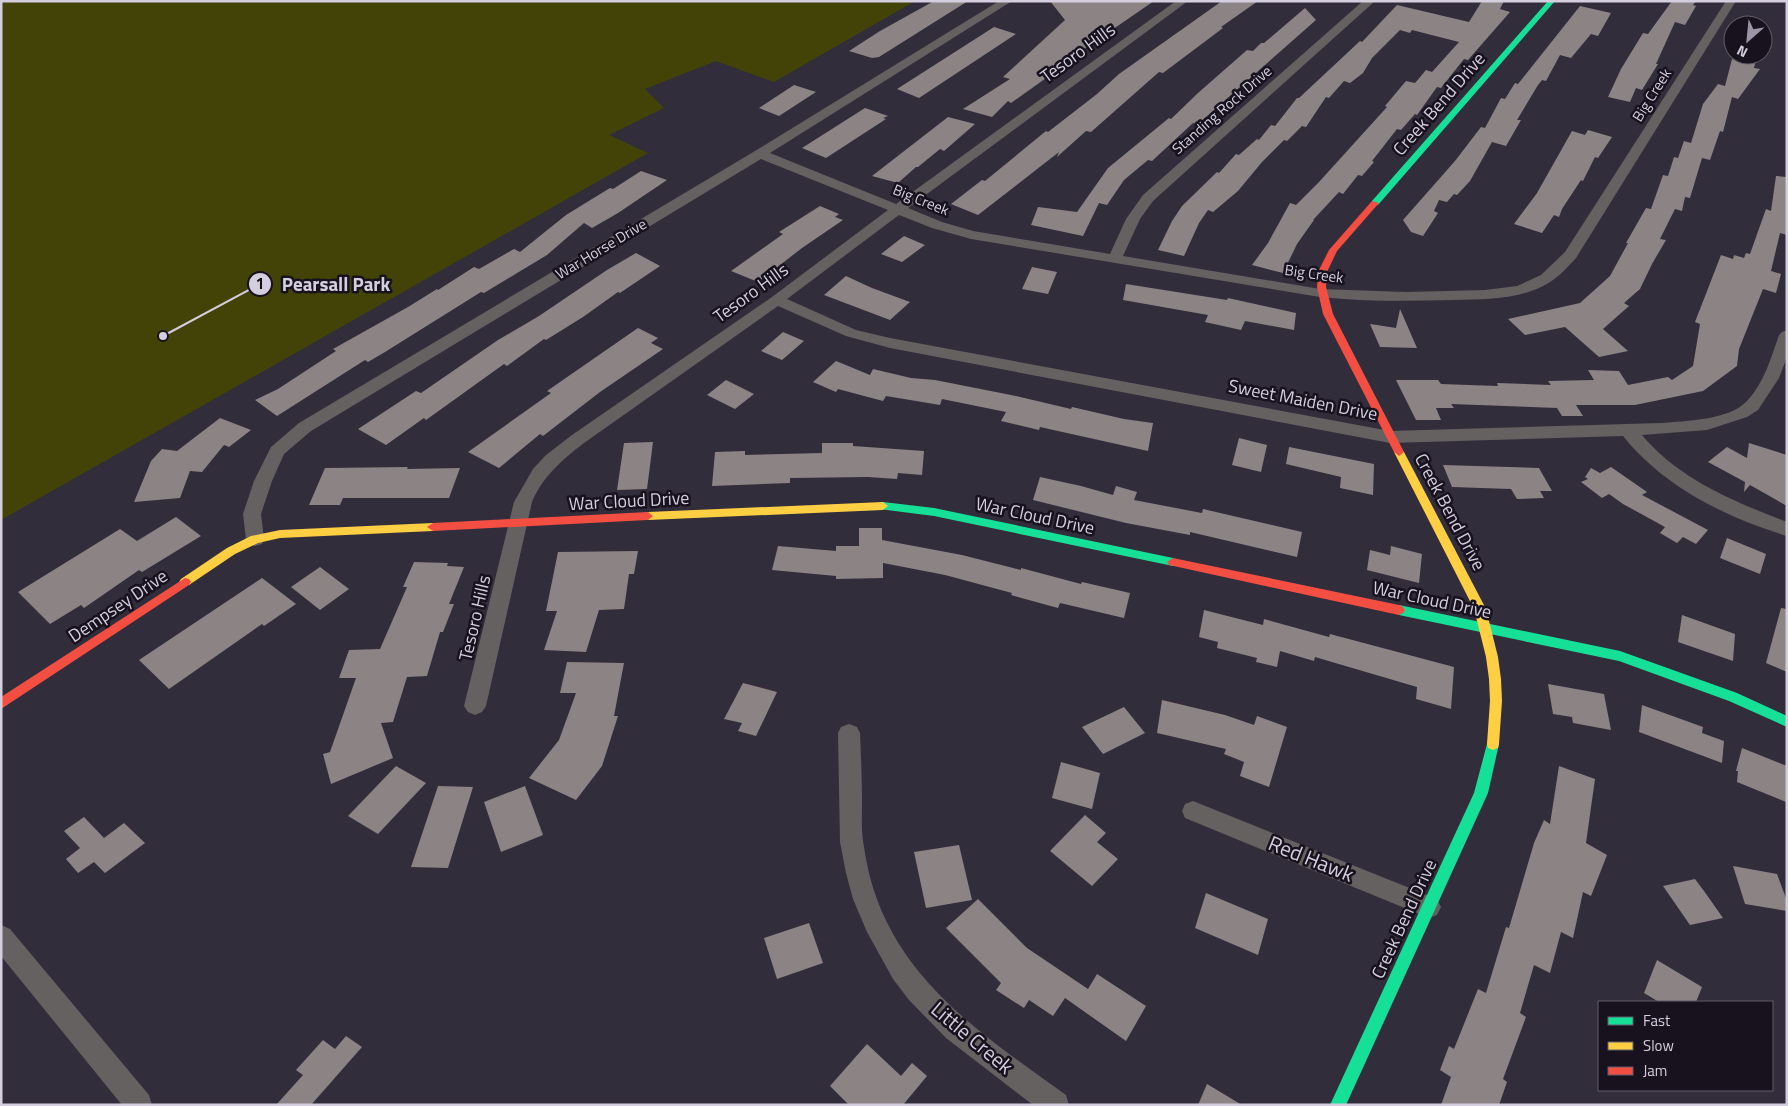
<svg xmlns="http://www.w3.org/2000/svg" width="1788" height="1106" font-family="'Titillium Web',sans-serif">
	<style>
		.green { fill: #434308 }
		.building { fill: #8c8385 }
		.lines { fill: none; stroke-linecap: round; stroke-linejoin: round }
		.street { fill: #646160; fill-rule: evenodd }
		.fast { fill: #16e098; fill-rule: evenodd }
		.slow { fill: #ffcf43; fill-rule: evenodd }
		.jam { fill: #f24e42; fill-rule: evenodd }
		.labels { text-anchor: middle; stroke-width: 5; stroke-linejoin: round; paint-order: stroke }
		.far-street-label { font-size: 15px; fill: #d4cedf; stroke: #17121e }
		.street-label { font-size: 18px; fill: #d4cedf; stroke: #17121e }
		.near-street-label { font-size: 21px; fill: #d4cedf; stroke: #17121e }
		.leader { fill: none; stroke: #d4cedf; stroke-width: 2 }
		.callout-dot { fill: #d4cedf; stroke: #17121e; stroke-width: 2 }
		.mark-label { font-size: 15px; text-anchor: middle; font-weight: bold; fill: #111 }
		.callout-label { font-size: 19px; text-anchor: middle; font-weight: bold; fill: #d4cedf; stroke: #17121e; stroke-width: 5; stroke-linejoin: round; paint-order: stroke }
	</style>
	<rect width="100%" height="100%" fill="#322d3b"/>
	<path class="green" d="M1,1H915L774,82L716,61L645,89L664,108L609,135L648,153L1,520Z"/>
	<path class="building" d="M934,1H968L879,57L872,58L849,51L880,31Z
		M1050,1H1154L1058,67L1060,68L1028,91L1011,103L1008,101L992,117L963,109L1010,79L1003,77L1065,20Z
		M1222,1H1258L1221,27L1223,28L1163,73L1159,72L1091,132L1086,131L1057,157L1059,152L978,215L951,204L982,180L985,181L1046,131L1048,132L1097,94L1119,74Z
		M1482,1H1504L1500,9L1510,12L1468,60L1464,59L1441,88L1437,87L1417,115L1415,114L1401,130L1397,129L1372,161L1374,162L1362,176L1358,175L1343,194L1339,192L1313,220H1314L1297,244L1283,273L1252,265L1268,243L1290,203L1296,205L1319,182L1387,107L1385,106L1406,81L1415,83L1426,70L1432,72L1459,42L1412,30L1410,33L1400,30L1372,58L1363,73L1350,83L1344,81L1329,98L1326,97L1306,127L1302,126L1287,141L1284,140L1262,162L1238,191L1213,212L1208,210L1199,223L1184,256L1158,250L1172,221L1182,206L1217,172L1219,173L1236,154L1239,155L1257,139L1259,140L1271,125L1275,126L1297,98H1299L1360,41L1362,42L1397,5L1469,22Z
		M1672,1H1696L1693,5L1696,6L1685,25L1675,22L1656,64H1658L1642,90L1636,88L1630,102L1608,97L1621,69L1643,33L1648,34Z
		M1580,6L1611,13L1598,36L1591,34L1571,58L1560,55L1546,81L1542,80L1538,85L1517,120H1521L1506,146L1492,142L1470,181L1457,195L1454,194L1447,202L1439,200L1434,211L1438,213L1423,236L1411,232L1403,220L1455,161L1481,127L1485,128L1501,98L1505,99L1515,83L1518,84Z
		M1305,8L1316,20L1197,125L1193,123L1152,161L1148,160L1124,180L1107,205L1099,203L1083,236L1031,225L1038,207L1077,212L1108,168L1169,118L1171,119L1198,93L1247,50L1253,51L1261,43H1264Z
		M994,27L1016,34L919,98L897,89Z
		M1737,55H1757L1754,68L1760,69L1738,99L1732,97L1723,132L1720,131L1710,160L1702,158L1690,198L1685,197L1682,211L1675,209L1660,239L1666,240L1652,264L1640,289L1624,303L1629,306L1603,329L1628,351L1599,357L1565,327L1525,335L1508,319L1580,303L1610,276L1628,243H1626L1646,208L1651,209L1663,175L1668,176L1674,157L1678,158L1684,141L1691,143L1703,104L1718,84L1725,86L1732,59L1737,60Z
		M794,85L816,92L779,116L759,108Z
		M865,108L888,116L883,118L886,119L826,158L802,148Z
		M948,117L975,124L944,151L940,149L918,167H916L898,183L872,176Z
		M1588,130L1612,137L1598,158L1595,157L1583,181L1581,180L1562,209L1559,217L1554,215L1542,233L1514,224L1537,193L1572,131L1585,135Z
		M641,171L667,180L618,213L592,228L584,223L547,255L484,293L481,292L385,352L368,362L365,360L277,416L255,400L278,389L336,351L333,349L408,307L437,289L438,290L474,267L479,269L514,249L520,252L566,215L610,188L613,189Z
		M1776,176L1787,177V235L1780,233L1771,271L1781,274L1776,293L1763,289L1739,349L1737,366L1703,391L1635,405H1576L1583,416H1562L1557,408L1451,404L1454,408H1436L1441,420H1416L1396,380H1438L1441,384L1498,386L1497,383L1551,385L1548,381L1594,380L1588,370L1619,371L1628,385L1668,377L1672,380L1693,366L1700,324L1695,322L1721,255L1733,259L1734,255L1744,258L1746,253L1750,254L1766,209L1771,211Z
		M820,206L839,214L835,217L843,220L802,248L758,282L731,271L783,234L779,232Z
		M904,236L925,245L902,262L881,254Z
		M636,253L660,266L620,293L618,292L583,317L546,340L544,339L507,366L504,364L426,420L424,418L386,445L358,429L416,391L421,393L498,340L539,316L607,270Z
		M1032,267L1057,272L1048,294L1022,289Z
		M846,276L872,288L910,302L890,320L824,295Z
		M1126,284L1227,300L1228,298L1296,313L1294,330L1245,321L1241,330L1205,322L1208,315L1123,300Z
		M1400,309L1417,348L1380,347L1370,324L1396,328Z
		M638,328L658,338L651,343L663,349L600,392L543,436L540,434L499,468L468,452L551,393L547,391Z
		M783,332L804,341L782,360L761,351Z
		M836,361L870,375L873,369L911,378L935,380L1016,396L1071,409L1072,407L1124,419L1153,423L1148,451L1040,427L1039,430L1001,421L1006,412L942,399L940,405L886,396L883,401L838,389L836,392L813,382Z
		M726,380L754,394L735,409L707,395Z
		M220,418L251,430L229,447L224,445L202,472L190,471L180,498L134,502L151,461L162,449L177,451Z
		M1239,438L1267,445L1261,472L1232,465Z
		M653,442L647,489L617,490L624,443Z
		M822,443H853V446L924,451L922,475L898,473L897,479L868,477L790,478V483L712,486L715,452L745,451V455L822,453Z
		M1749,443L1787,455V506L1750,485L1744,492L1745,482L1708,462L1727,447L1747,458Z
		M1289,447L1374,464L1373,495L1340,488L1341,477L1286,464Z
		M1443,465L1539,468L1552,491H1540L1544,498L1517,499L1511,489L1452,487Z
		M408,467L407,469L460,468L449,498H343L340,505H309L325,468Z
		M1611,467L1647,492L1642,495L1708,530L1696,544L1683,537L1677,543L1660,533L1665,527L1623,504L1609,494L1602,498L1581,482L1588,479L1585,477L1591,468L1600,473Z
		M1040,477L1081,486L1113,495L1116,486L1137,492L1134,500L1202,513L1203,509L1302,532L1297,557L1190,532V535L1126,523L1033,500Z
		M176,517L201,536L142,572L139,570L84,608L81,605L50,624L18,592L120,529L137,541Z
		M859,528H882V540L962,555L1021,570V568L1081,584L1082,582L1130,593L1124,618L1060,603L1058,608L1011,595L1012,593L945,575L883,563V578L836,579V576L772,570L778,546L836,551V546H859Z
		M1727,538L1766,554L1760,574L1720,558Z
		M1391,546L1422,554L1419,583L1367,570L1370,550L1390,555Z
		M638,551L634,574H629L624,609L599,610L586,652L544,650L557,611H546L558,552Z
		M414,562L448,563L447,566L464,567L449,604H454L443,632H440L427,676L407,677L393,722L381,723L393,758L331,784L323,754L330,752L356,678H339L349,650L380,649L407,587H403Z
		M320,567L349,589L320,610L291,587Z
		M262,578L296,604L264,626L262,624L169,689L139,660Z
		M1781,608L1787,609V672L1766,663Z
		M1204,610L1263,625L1264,619L1329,637L1330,634L1454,667L1451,709L1416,699L1417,687L1315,657L1314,661L1280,651L1277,667L1256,662L1257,658L1217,648L1218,642L1199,637Z
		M1682,615L1735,634L1733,661L1678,642Z
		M567,662L624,663L614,716H618L602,766L576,800L529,778L559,740L576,693H560Z
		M743,683L777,692L756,736L738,731L742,723L724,719Z
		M1548,684L1604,694L1611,730L1573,723L1572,717L1553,714Z
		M1162,700L1225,715L1254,725L1257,716L1287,727L1269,787L1240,776L1244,762L1224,754L1226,749L1157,733Z
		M1642,705L1703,727L1702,733L1724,741L1722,763L1639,732Z
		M1124,707L1145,733L1103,754L1082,727Z
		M1742,748L1787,766L1786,802L1737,782L1738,771H1736Z
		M1061,762L1100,773L1092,809L1052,798Z
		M396,766L426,783L378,834L348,816Z
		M1559,766L1595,779L1586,843L1607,855L1591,896L1583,892L1573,938L1561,932L1550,973L1534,965L1520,1013L1526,1017L1503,1079L1507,1082L1499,1105H1441L1451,1077L1440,1070L1449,1046L1454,1049L1478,989L1486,993L1506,927L1509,928L1534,843L1544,820L1550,824Z
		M438,786L473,787L448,868L411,867Z
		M525,786L543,835L501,852L484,802Z
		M1085,815L1106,833L1097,842L1118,859L1092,886L1050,851Z
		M84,817L104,838L124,823L145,843L105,873L94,862L78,873L66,859L80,848L64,831Z
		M959,845L972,900L926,908L914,852Z
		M1733,866L1777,874L1787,901V911L1745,904Z
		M1695,879L1704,891L1723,918L1690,925L1663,886Z
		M1206,893L1268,919L1258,955L1195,928Z
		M978,899L1027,948L1088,989L1097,974L1146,1006L1126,1041L1065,998L1053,1016L1029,1000L1024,1008L996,990L1001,983L946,928Z
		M809,923L823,963L777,979L764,938Z
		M1657,960L1702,987L1696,1002H1659L1644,993Z
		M346,1036L362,1047L311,1105H276L303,1075L296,1070L323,1040L335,1049Z
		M867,1044L901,1076L912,1063L927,1076L903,1105H849L830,1086Z
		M1207,1084L1242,1105H1198Z"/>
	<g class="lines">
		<path class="street" d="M999,1H1012L770,153L896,204L1176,1H1188L908,208L942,222L973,231L1110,254L1126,219L1143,195L1363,1H1375L1153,201L1140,219L1123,256L1320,289L1406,292L1485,290L1517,286L1541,275L1565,252L1726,1H1736L1576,258C1566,269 1555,281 1541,287C1514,300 1483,299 1454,300C1409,301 1365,302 1320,297L971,239L932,228L899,215L787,299L856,330L890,338L1390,431L1661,423C1685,421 1730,420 1747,401C1764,383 1771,358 1779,335L1782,332L1787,330V357L1779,378L1758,410L1747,417L1707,430L1642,435C1680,480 1733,501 1787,522V536C1725,517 1664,487 1623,436L1390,443L890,348L846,336L778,306L584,443C562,460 543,476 532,502L486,706L482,712L475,715L468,712L464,706L514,502L533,469L546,455L572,435L772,297L888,210L761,159L311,431L284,454L272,481L261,514L264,539L262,544L255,546L248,544L246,539L243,514L254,481L271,447L299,423L755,151Z
			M849,724L857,727L860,733C861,756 862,779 862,801C862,816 861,832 864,847C881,969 974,1029 1066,1095L1069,1105H1033L946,1038L909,1000L893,979L867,932L853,899L846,873L840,842L838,733L841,727Z
			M1193,801L1437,899L1441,907L1437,915L1429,918L1185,818L1182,811L1185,804Z
			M1,925L10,929L149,1095L152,1105H122L1,956Z"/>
		<path class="fast" d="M1548,1H1555L1378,205H1372V201Z
			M883,502L934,508L1173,558L1179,562L1173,566L934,516L879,509L878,506L879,503Z
			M1399,605L1620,651L1737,693L1787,716V727L1729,701L1619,661L1399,615L1395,613L1393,610L1395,607Z
			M1493,738L1498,740L1499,744L1488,793L1346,1105H1330L1474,793L1487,744L1488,740Z"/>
		<path class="slow" d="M1399,448L1404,452L1486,609L1498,657L1501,679L1502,701L1499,744L1498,748L1493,750L1488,748L1487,744L1490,701L1489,679L1486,657L1474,609L1394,452Z
			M883,502L888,506L883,510L648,520L643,516L648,512Z
			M433,523L439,527L433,531L280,538L258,543L235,554L189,585H181L179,582L181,579L227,548L251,536L280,530Z"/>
		<path class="jam" d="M1372,201L1379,203L1337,251L1327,272L1326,287L1333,314L1404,452L1399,456L1394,452L1323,314L1317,287L1318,272L1329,250Z
			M648,512L653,516L648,520L433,531L427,527L433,523Z
			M1173,558L1399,605L1403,607L1405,610L1403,613L1399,615L1169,565L1167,562Z
			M185,578L189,579L191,582L189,585L1,709V697Z"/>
	</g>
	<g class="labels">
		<g class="far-street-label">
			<text transform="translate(1652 95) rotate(-58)" y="5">Big Creek</text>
			<text transform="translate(1222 110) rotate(-41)" y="5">Standing Rock Drive</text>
			<text transform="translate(921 200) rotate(22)" y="5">Big Creek</text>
			<text transform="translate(601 249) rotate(-31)" y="5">War Horse Drive</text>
			<text transform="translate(1314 274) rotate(8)" y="5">Big Creek</text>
		</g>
		<g class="street-label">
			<text transform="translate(1078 53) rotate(-36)" y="6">Tesoro Hills</text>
			<text transform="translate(1439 104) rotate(-49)" y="6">Creek Bend Drive</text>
			<text transform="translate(751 293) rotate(-36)" y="6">Tesoro Hills</text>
			<text transform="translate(1303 400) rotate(11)" y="6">Sweet Maiden Drive</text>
			<text transform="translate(629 501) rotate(-3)" y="6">War Cloud Drive</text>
			<text transform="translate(1450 512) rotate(62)" y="6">Creek Bend Drive</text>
			<text transform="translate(1035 516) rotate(12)" y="6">War Cloud Drive</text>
			<text transform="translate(1432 600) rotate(12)" y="6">War Cloud Drive</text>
			<text transform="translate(118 606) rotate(-34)" y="6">Dempsey Drive</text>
			<text transform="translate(475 618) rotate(-77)" y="6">Tesoro Hills</text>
			<text transform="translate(1404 919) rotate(-65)" y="6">Creek Bend Drive</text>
		</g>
		<g class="near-street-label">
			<text transform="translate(1311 859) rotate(22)" y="7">Red Hawk</text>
			<text transform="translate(972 1038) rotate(40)" y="7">Little Creek</text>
		</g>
	</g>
	<path class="leader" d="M163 336L260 284"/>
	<g class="callout-dot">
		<circle cx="163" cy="336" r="5"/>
		<circle cx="260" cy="284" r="12"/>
	</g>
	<g class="mark-label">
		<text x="260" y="289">1</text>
	</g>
	<g class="callout-label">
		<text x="336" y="291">Pearsall Park</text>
	</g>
	<rect width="1788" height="1106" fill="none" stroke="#d4cedf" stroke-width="5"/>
	<rect x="1598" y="1001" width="175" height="90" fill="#17121e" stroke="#635d6b"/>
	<rect x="1608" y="1017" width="25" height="8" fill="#16e098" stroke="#635d6b"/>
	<text x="1643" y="1026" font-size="15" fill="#d4cedf">Fast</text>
	<rect x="1608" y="1042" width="25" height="8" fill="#ffcf43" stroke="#635d6b"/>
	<text x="1643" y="1051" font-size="15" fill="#d4cedf">Slow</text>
	<rect x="1608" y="1067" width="25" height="8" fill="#f24e42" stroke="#635d6b"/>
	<text x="1643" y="1076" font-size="15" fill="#d4cedf">Jam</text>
	<g transform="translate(1748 40) rotate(207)"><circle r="24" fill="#17121e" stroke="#635d6b"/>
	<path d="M0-4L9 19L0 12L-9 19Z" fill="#9b96a6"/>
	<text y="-8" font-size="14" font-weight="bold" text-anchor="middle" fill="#d4cedf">N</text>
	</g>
</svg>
